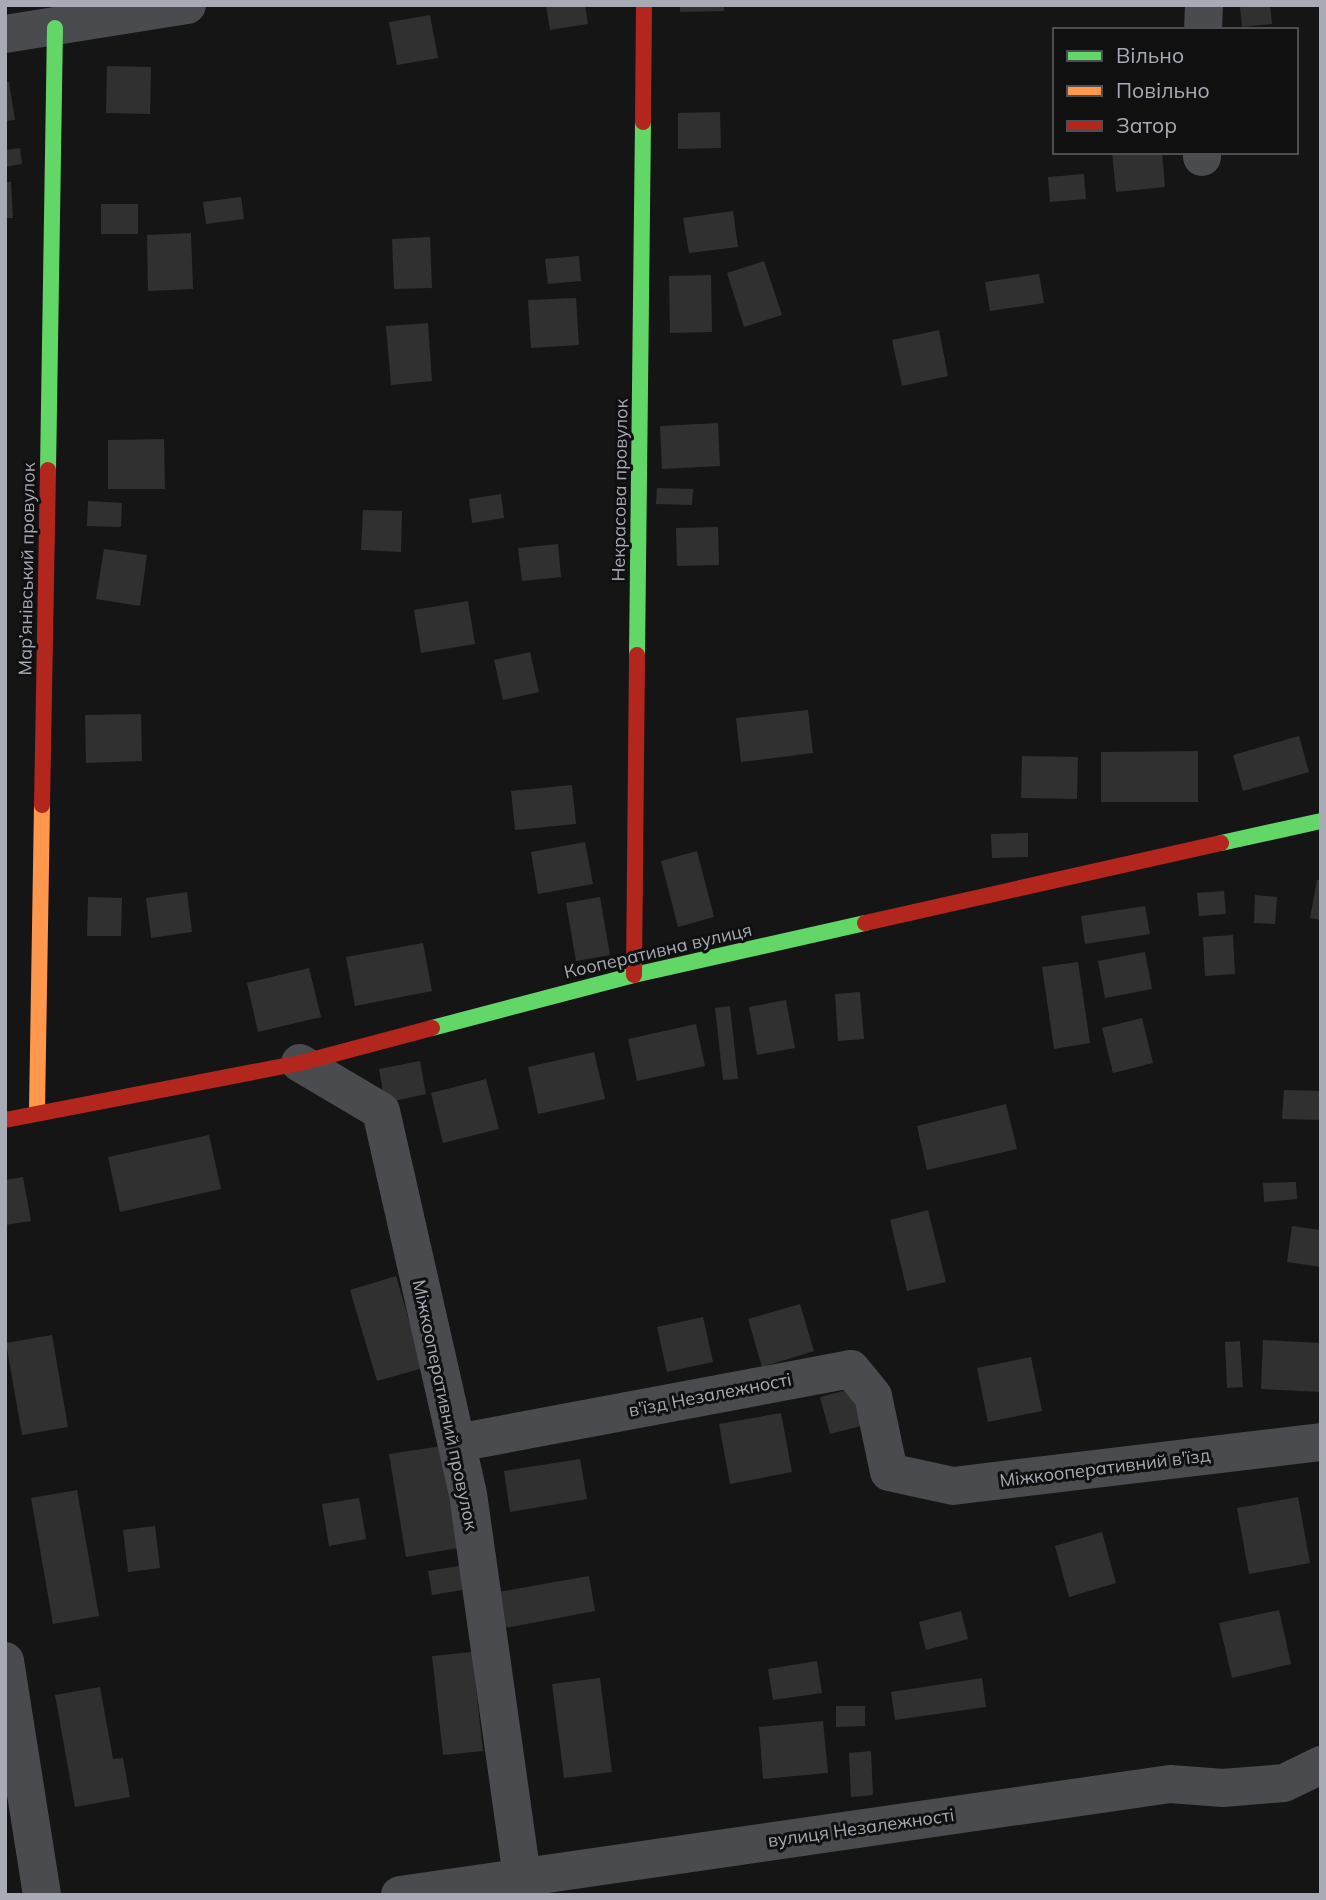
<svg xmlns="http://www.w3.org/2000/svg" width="1326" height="1900" font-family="Mulish,sans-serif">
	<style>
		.building { fill: #303031 }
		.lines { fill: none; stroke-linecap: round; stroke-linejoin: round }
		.street { stroke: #4a4b4e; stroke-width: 38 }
		.fast { stroke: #63d668; stroke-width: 16 }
		.slow { stroke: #ff974d; stroke-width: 16 }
		.jam { stroke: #b3261e; stroke-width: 16 }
		.labels { text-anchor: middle; stroke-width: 6; stroke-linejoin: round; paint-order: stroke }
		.street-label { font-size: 18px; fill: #a8abb5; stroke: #101011 }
	</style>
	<rect width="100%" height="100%" fill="#151516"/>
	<path class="building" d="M546,5H585L588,24L550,30Z
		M680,5H724V11L680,12Z
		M1270,5L1272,24L1242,27L1240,7Z
		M430,15L438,58L397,65L389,22Z
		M107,66L151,67L150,114L106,113Z
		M5,82H9L15,120L5,121Z
		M720,112L721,148L678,149V113Z
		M20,148L22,164L5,167V150Z
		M1112,152H1162L1165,187L1116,192Z
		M1084,174L1086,199L1050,202L1048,177Z
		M5,182H11L13,218H5Z
		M241,197L244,219L206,224L203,202Z
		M101,204H138V234H101Z
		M733,211L738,247L689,253L683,218Z
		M191,233L193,289L148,291L147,235Z
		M430,237L432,288L394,289L392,239Z
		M579,256L581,281L548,284L545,259Z
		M764,261L782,315L744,327L727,273Z
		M1039,274L1044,303L990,311L985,282Z
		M711,275L712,332L670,333L669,276Z
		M576,298L579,345L531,348L528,300Z
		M428,323L432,381L391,385L386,326Z
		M939,330L948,376L902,386L892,340Z
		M718,423L720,466L662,469L660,426Z
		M164,439L165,489H108V440Z
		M657,488L693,489L692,505L656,504Z
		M501,494L504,518L472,523L469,499Z
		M88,501L122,503L121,527L87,526Z
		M363,510L402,511L401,552L361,550Z
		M718,527L719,565L677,566L676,528Z
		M558,544L561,577L522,581L518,548Z
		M104,549L147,555L140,606L96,599Z
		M468,601L475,644L421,653L414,610Z
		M530,652L539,692L503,700L494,660Z
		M808,710L813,753L741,762L736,718Z
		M141,714L142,761L86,763L85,715Z
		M1299,736L1309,772L1243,791L1233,755Z
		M1198,751V802H1101V752Z
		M1022,756L1078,757L1077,799L1021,798Z
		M572,785L576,824L515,830L511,791Z
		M1028,833V857L992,858L991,834Z
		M585,842L593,884L538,894L531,852Z
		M697,851L714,917L678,927L661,861Z
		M1317,880H1321V920L1310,918Z
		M1224,891L1226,914L1199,916L1197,893Z
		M187,892L192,932L151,938L146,898Z
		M1255,895L1277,897L1275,924L1254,923Z
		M88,897L122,898L121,936H87Z
		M600,897L610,955L576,961L566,903Z
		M1145,906L1150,934L1085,944L1081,916Z
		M1233,935L1235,974L1205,976L1203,937Z
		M423,943L432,991L355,1006L346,957Z
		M1145,952L1152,989L1105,998L1098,961Z
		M1078,962L1090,1043L1054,1049L1042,967Z
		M309,968L321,1017L258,1032L247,983Z
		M860,992L864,1039L838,1041L835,994Z
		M786,1000L795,1048L757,1055L749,1007Z
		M730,1006L738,1079L723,1080L715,1008Z
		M1142,1018L1153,1063L1113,1073L1102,1028Z
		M696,1024L705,1066L637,1081L628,1039Z
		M594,1052L605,1099L538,1114L528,1067Z
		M420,1061L426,1094L385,1103L379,1069Z
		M486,1079L499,1129L443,1143L431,1093Z
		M1284,1090L1321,1091V1120L1282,1119Z
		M1006,1104L1017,1149L927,1170L917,1126Z
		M209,1135L221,1189L120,1212L108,1157Z
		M23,1177L31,1221L5,1225V1180Z
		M1296,1182L1297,1199L1264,1202L1263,1183Z
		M928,1210L946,1282L907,1291L890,1220Z
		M1292,1226L1321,1230V1267L1287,1262Z
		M396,1276L423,1368L377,1381L350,1290Z
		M800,1304L814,1351L762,1367L748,1319Z
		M703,1317L713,1362L667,1372L657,1327Z
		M52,1335L68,1427L22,1435L6,1343Z
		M1263,1340L1321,1343V1392L1261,1389Z
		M1240,1341L1243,1387L1227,1388L1225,1342Z
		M1031,1357L1042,1411L988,1422L977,1368Z
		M851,1389L861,1426L830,1434L820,1397Z
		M781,1413L792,1472L730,1484L719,1424Z
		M442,1446L458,1548L406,1557L389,1454Z
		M580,1459L587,1499L510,1512L504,1471Z
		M77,1490L99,1616L53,1624L31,1498Z
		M1298,1497L1310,1563L1249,1574L1237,1508Z
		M359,1498L366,1539L329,1546L322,1504Z
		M155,1526L160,1568L128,1572L123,1530Z
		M1102,1532L1116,1583L1069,1597L1055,1546Z
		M465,1565L469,1589L432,1595L428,1571Z
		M589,1576L595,1611L505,1628L498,1592Z
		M1279,1610L1291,1664L1232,1678L1219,1623Z
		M961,1611L968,1639L926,1650L919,1622Z
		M472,1652L483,1751L443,1755L432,1656Z
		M817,1661L822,1693L773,1700L768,1669Z
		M600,1678L612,1772L564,1778L552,1684Z
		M982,1678L986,1707L895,1720L891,1692Z
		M100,1687L113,1759L123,1758L130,1797L75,1807L55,1695Z
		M836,1706H865V1726L836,1727Z
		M823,1721L828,1773L763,1779L759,1727Z
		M871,1751L873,1795L851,1797L849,1753Z"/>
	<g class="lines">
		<path class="street" d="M1203,30L1204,5
			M5,34L187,5
			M1202,157V152
			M300,1063L381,1111L468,1494L522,1877
			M457,1443L851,1369L873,1396L889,1472L953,1486L1321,1442
			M5,1661L42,1895
			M400,1895L1170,1784L1223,1788L1284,1783L1321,1765"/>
		<path class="fast" d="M48,470L55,28
			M637,655L643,122
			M1221,843L1321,821
			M432,1028L634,975L865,923"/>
		<path class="slow" d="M37,1111L42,805"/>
		<path class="jam" d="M643,122L644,5
			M42,805L48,470
			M865,923L1221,843
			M634,975L637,655
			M5,1120L300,1063L432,1028"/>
	</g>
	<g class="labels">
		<g class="street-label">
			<text transform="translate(620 490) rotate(-89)" y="6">Некрасова провулок</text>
			<text transform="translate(27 569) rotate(-89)" y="6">Мар’янівський провулок</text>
			<text transform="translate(658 951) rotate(-13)" y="6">Кооперативна вулиця</text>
			<text transform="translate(710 1395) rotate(-11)" y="6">в'їзд Незалежності</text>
			<text transform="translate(445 1405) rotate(78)" y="6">Міжкооперативний провулок</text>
			<text transform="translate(1105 1468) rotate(-7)" y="6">Міжкооперативний в'їзд</text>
			<text transform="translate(861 1828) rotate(-8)" y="6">вулиця Незалежності</text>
		</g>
	</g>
	<rect width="1326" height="1900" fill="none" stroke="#a8abb5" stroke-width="14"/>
	<rect x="1053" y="28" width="245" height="126" fill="#101011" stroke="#4d4e53" stroke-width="2"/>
	<rect x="1067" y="51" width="35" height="10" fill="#63d668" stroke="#4d4e53" stroke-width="2"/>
	<text x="1116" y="63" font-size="21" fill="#a8abb5">Вільно</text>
	<rect x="1067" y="86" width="35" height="10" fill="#ff974d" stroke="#4d4e53" stroke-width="2"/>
	<text x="1116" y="98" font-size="21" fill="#a8abb5">Повільно</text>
	<rect x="1067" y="121" width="35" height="10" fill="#b3261e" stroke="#4d4e53" stroke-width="2"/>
	<text x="1116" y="133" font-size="21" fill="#a8abb5">Затор</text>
</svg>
